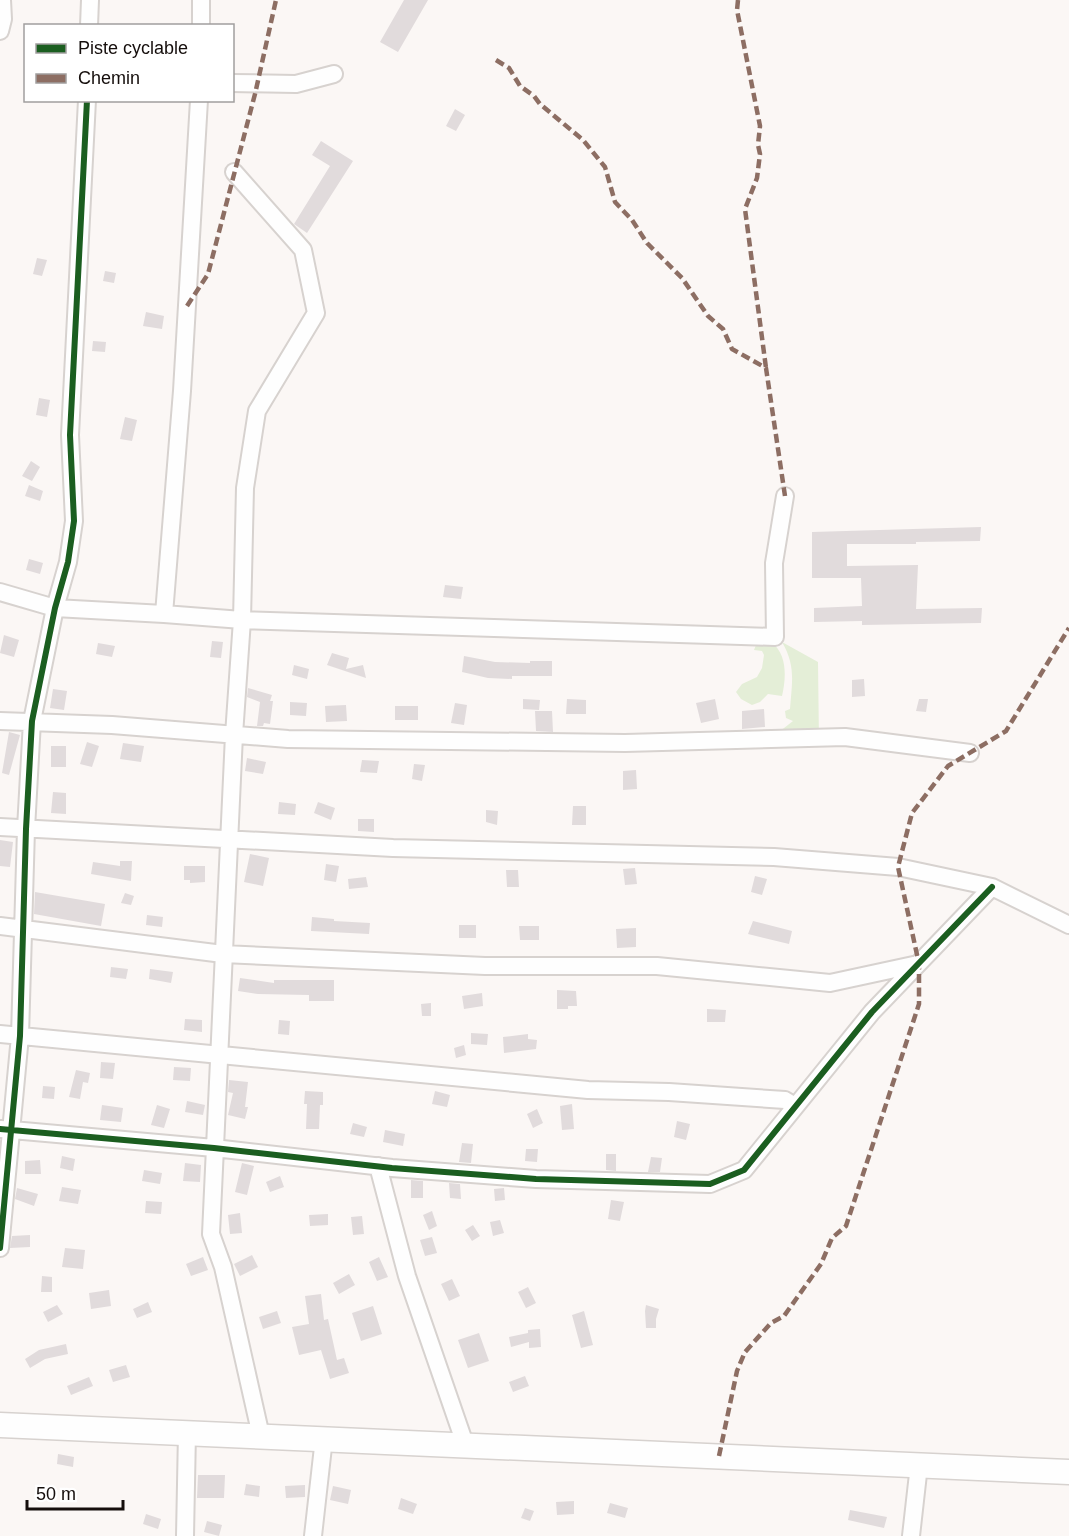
<svg xmlns="http://www.w3.org/2000/svg" width="1069" height="1536" font-family="Arial,sans-serif">
	<style>
		.green { fill: #e4eed7 }
		.building { fill: #e1dbdc }
		.lines { fill: none; stroke-linecap: round; stroke-linejoin: round }
		.minor-casing { stroke: #d7d2cf; stroke-width: 20 }
		.highway-casing { stroke: #d7d2cf; stroke-width: 27 }
		.minor { stroke: #fefefe; stroke-width: 16 }
		.highway { stroke: #fefefe; stroke-width: 24 }
		.quiet { stroke: #8d6e63; stroke-width: 4.5; stroke-dasharray: 9 4.5; stroke-linecap: butt }
		.cycleway-casing { stroke: #fff; stroke-width: 10 }
		.cycleway { stroke: #1b5e20; stroke-width: 6 }
	</style>
	<rect width="100%" height="100%" fill="#fbf7f5"/>
	<path class="green" d="M771,642C788,654 786,679 782,696L768,694L760,702L752,705L741,699L736,692L742,684L757,677L762,668L764,655L762,651L754,650L756,645Z
		M782,642L818,662L819,743C799,746 787,754 779,732L793,721L786,718L785,711L790,709C792,682 796,666 782,642Z"/>
	<path class="building" d="M404,0H428L398,52L380,42Z
		M455,109L465,115L456,131L446,126Z
		M321,141L353,161L307,233L294,224L330,166L312,155Z
		M37,258L47,260L42,276L33,274Z
		M105,271L116,273L114,283L103,281Z
		M146,312L164,316L162,329L143,326Z
		M93,341L106,342L105,352L92,351Z
		M39,398L50,400L47,417L36,415Z
		M125,417L137,420L132,441L120,439Z
		M31,461L40,467L32,481L22,476Z
		M29,485L43,491L40,501L25,496Z
		M981,527L980,541L916,542V544H847V566L918,565L916,609L982,608L981,623L862,625V621L814,622V608L862,606L861,578H812V532Z
		M29,559L43,563L40,574L26,570Z
		M445,585L463,587L461,599L443,597Z
		M4,635L19,640L14,657L0,653Z
		M212,641L223,642L221,658L210,657Z
		M98,643L115,646L112,657L96,654Z
		M332,653L349,658L346,669L363,665L366,678L327,665Z
		M464,656L495,662L530,663V661H552V676H512V679L488,678L462,672Z
		M294,665L309,669L307,679L292,675Z
		M864,679L865,696L852,697V680Z
		M248,688L272,695L270,701H273L270,724L264,723L263,726H257L260,702L247,697Z
		M53,689L67,691L64,710L50,708Z
		M523,699L540,700L539,710L523,709Z
		M567,699L586,700V714H566Z
		M715,699L719,719L701,723L696,703Z
		M919,699H928L926,712L916,711Z
		M290,702L307,703L306,716L290,715Z
		M455,703L467,705L464,725L451,723Z
		M346,705L347,721L326,722L325,706Z
		M395,706H418V720H395Z
		M764,709L765,727L742,729V711Z
		M535,711H552L553,732L536,731Z
		M9,732L20,735L9,775L2,773Z
		M87,742L99,746L92,767L80,764Z
		M123,743L144,746L141,762L120,759Z
		M51,746H66V767H51Z
		M247,758L266,762L263,774L245,771Z
		M362,760L379,761L377,773L360,772Z
		M414,764L425,765L422,781L412,779Z
		M636,770L637,789L623,790V771Z
		M53,792L66,793V814L51,813Z
		M279,802L296,804L295,815L278,814Z
		M318,802L335,808L331,820L314,813Z
		M573,806H586V825H572Z
		M486,810L498,811L497,825L486,822Z
		M358,819H374V832L358,831Z
		M0,840L13,842L10,867L0,866Z
		M250,854L269,858L263,886L244,882Z
		M120,861H132L131,881L91,874L93,862L120,866Z
		M326,864L339,866L336,882L324,880Z
		M184,866H205V882L190,883V880H184Z
		M635,868L637,884L625,885L623,869Z
		M506,870H518L519,887H507Z
		M755,876L767,879L762,895L751,892Z
		M366,877L368,887L349,889L348,879Z
		M35,892L105,904L101,926L34,914Z
		M125,893L134,896L131,905L121,903Z
		M147,915L163,917L162,927L146,925Z
		M312,917L334,919V921L370,923L369,934L311,931Z
		M753,921L792,931L789,944L748,934Z
		M459,925H476V938H459Z
		M519,926H539V940H520Z
		M636,928V947L617,948L616,929Z
		M111,967L128,969L126,979L110,977Z
		M150,969L173,972L171,983L149,979Z
		M240,978L274,983V980H334V1001H309V995L258,994L238,991Z
		M557,990L576,991L577,1006H568V1009H557Z
		M482,993L483,1006L464,1009L462,996Z
		M431,1003V1016H422L421,1004Z
		M707,1009L726,1010L725,1022H707Z
		M185,1019L202,1020V1032L184,1030Z
		M279,1020L290,1021L289,1035L278,1034Z
		M471,1033L488,1034L487,1045L471,1044Z
		M528,1034V1039L537,1040L536,1049L504,1053L503,1037Z
		M464,1045L466,1055L456,1058L454,1048Z
		M101,1062L115,1063L113,1079L100,1078Z
		M174,1067L191,1068L190,1081L173,1080Z
		M76,1070L90,1073L88,1083L83,1082L80,1099L69,1097Z
		M229,1080L248,1082L245,1107H248L245,1119L228,1115L233,1093L228,1092Z
		M43,1086L55,1087L54,1099L42,1098Z
		M305,1091L323,1092V1105H320L319,1129H306L307,1104H304Z
		M435,1091L450,1095L447,1107L432,1104Z
		M187,1101L205,1105L203,1115L185,1112Z
		M572,1104L574,1129L562,1130L560,1106Z
		M102,1105L123,1108L121,1122L100,1120Z
		M157,1105L170,1109L164,1128L151,1125Z
		M537,1109L543,1123L533,1128L527,1114Z
		M677,1121L690,1124L686,1140L674,1137Z
		M353,1123L367,1127L364,1137L350,1134Z
		M385,1130L405,1134L403,1146L383,1142Z
		M462,1143L473,1144L471,1163L459,1162Z
		M526,1149H538L537,1162L525,1161Z
		M606,1154H616V1171L606,1170Z
		M62,1156L75,1159L73,1171L60,1168Z
		M651,1157L662,1158L660,1172H648Z
		M40,1160L41,1174H25V1161Z
		M185,1163L201,1165L200,1182L183,1181Z
		M242,1163L254,1166L247,1195L235,1192Z
		M144,1170L162,1173L160,1184L142,1181Z
		M280,1176L284,1187L270,1192L266,1182Z
		M411,1180L423,1181V1198H411Z
		M449,1183L460,1184L461,1199L450,1198Z
		M62,1187L81,1190L78,1204L59,1201Z
		M17,1188L38,1194L34,1206L15,1199Z
		M504,1188L505,1200L495,1201L494,1189Z
		M611,1200L624,1202L620,1221L608,1219Z
		M146,1201L162,1202L161,1214L145,1213Z
		M432,1211L437,1226L429,1230L423,1215Z
		M240,1213L242,1233L230,1234L228,1215Z
		M328,1214V1225L310,1226L309,1215Z
		M362,1216L364,1234L353,1235L351,1217Z
		M500,1220L504,1233L493,1236L490,1222Z
		M473,1225L480,1236L472,1241L465,1230Z
		M30,1235V1247L10,1248L12,1236Z
		M432,1237L437,1253L425,1256L420,1240Z
		M65,1248L85,1250L83,1269L62,1267Z
		M252,1255L258,1267L240,1276L234,1264Z
		M203,1257L208,1270L191,1276L186,1264Z
		M379,1257L388,1277L377,1281L369,1262Z
		M349,1274L355,1285L339,1294L333,1283Z
		M42,1276L52,1277V1292H41Z
		M452,1279L460,1296L449,1301L441,1284Z
		M528,1287L536,1303L526,1308L518,1292Z
		M109,1290L111,1306L91,1309L89,1293Z
		M321,1294L324,1320L328,1319L337,1360L344,1358L349,1373L330,1379L321,1350L299,1355L292,1327L309,1324L305,1296Z
		M148,1302L152,1312L137,1318L133,1309Z
		M57,1305L63,1314L48,1322L43,1312Z
		M646,1305L659,1309L656,1319V1328H646L645,1311Z
		M373,1306L382,1334L361,1341L352,1313Z
		M277,1311L281,1323L263,1329L259,1317Z
		M584,1311L593,1345L581,1348L572,1315Z
		M540,1329L541,1347L529,1348V1342L511,1347L509,1337L528,1333V1330Z
		M479,1333L489,1361L468,1368L458,1340Z
		M66,1344L68,1354L45,1359L30,1368L25,1359L39,1350Z
		M126,1365L130,1377L113,1382L109,1370Z
		M525,1376L529,1386L513,1392L509,1382Z
		M89,1377L93,1386L71,1395L67,1386Z
		M58,1454L74,1457L73,1467L57,1464Z
		M198,1475H225L224,1498H197Z
		M246,1484L260,1486L259,1497L244,1495Z
		M305,1485V1497L286,1498L285,1486Z
		M333,1486L351,1490L348,1504L330,1500Z
		M401,1498L417,1504L413,1514L398,1509Z
		M574,1501V1514L557,1515L556,1502Z
		M610,1503L628,1508L625,1518L607,1513Z
		M525,1508L534,1511L530,1521L521,1518Z
		M850,1510L887,1517L884,1528L848,1520Z
		M146,1514L161,1519L158,1529L143,1524Z
		M207,1521L222,1525L219,1536L204,1532Z"/>
	<g class="lines">
		<defs>
			<path id="minor" d="M89,26L90,0
				M201,26V0
				M0,31L3,19L2,0
				M232,83L296,84L334,74
				M234,172L303,250L316,313L257,411L245,488L242,620L234,735L211,1234L223,1267L261,1436
				M0,592L55,608L164,614L242,620L775,637L774,563L785,496
				M164,614L182,391L199,100
				M0,721L112,725L288,739L625,743L845,737L970,753
				M0,827L393,848L774,857L898,867L992,887L1069,925
				M0,926L223,954L485,966H657L830,983L918,964
				M0,1034L588,1090L669,1092L785,1100L795,1106
				M1,1129L214,1148L392,1168L536,1179L710,1184L744,1170L872,1012L992,887
				M378,1166L407,1276L465,1444
				M0,1248L20,1036L26,829L32,721L55,608L68,562L74,521L70,435L87,100
				M185,1536L187,1432
				M313,1536L324,1438
				M911,1536L919,1465"/>
			<path id="highway" d="M0,1425L1069,1472"/>
		</defs>
		<use href="#minor" class="minor-casing"/>
		<use href="#highway" class="highway-casing"/>
		<use href="#minor" class="minor"/>
		<use href="#highway" class="highway"/>
		<path class="quiet" d="M738,0L737,10L760,126L758,145L760,154L757,178L745,209L766,368
			M496,60L509,68L520,86L534,96L540,104L583,140L605,167L615,202L632,220L647,243L682,278L708,316L723,329L732,349L766,368L785,496
			M187,306L208,274L255,94L276,0
			M719,1456L737,1371L745,1352L771,1323L784,1316L821,1264L832,1238L846,1226L919,1004V964L898,867L912,813L948,766L1006,731L1069,628"/>
		<defs>
			<path id="cycleway" d="M0,1129L214,1148L392,1168L536,1179L710,1184L744,1170L872,1012L992,887
				M0,1248L20,1036L26,829L32,721L55,608L68,562L74,521L70,435L87,100"/>
		</defs>
		<use href="#cycleway" class="cycleway-casing"/>
		<use href="#cycleway" class="cycleway"/>
	</g>
	<rect x="24" y="24" width="210" height="78" fill="#ffffff" stroke="#a19f9e" stroke-width="1.5"/>
	<rect x="36" y="44" width="30" height="9" fill="#1b5e20" stroke="#a19f9e" stroke-width="1.5"/>
	<text x="78" y="54" font-size="18" fill="#150e0c">Piste cyclable</text>
	<rect x="36" y="74" width="30" height="9" fill="#8d6e63" stroke="#a19f9e" stroke-width="1.5"/>
	<text x="78" y="84" font-size="18" fill="#150e0c">Chemin</text>
	<path d="M27 1500v9h96v-9" fill="none" stroke="#150e0c" stroke-width="3"/>
	<text x="36" y="1500" font-size="18" fill="#150e0c" stroke="#ffffff" stroke-width="4.5" paint-order="stroke">50 m</text>
</svg>
